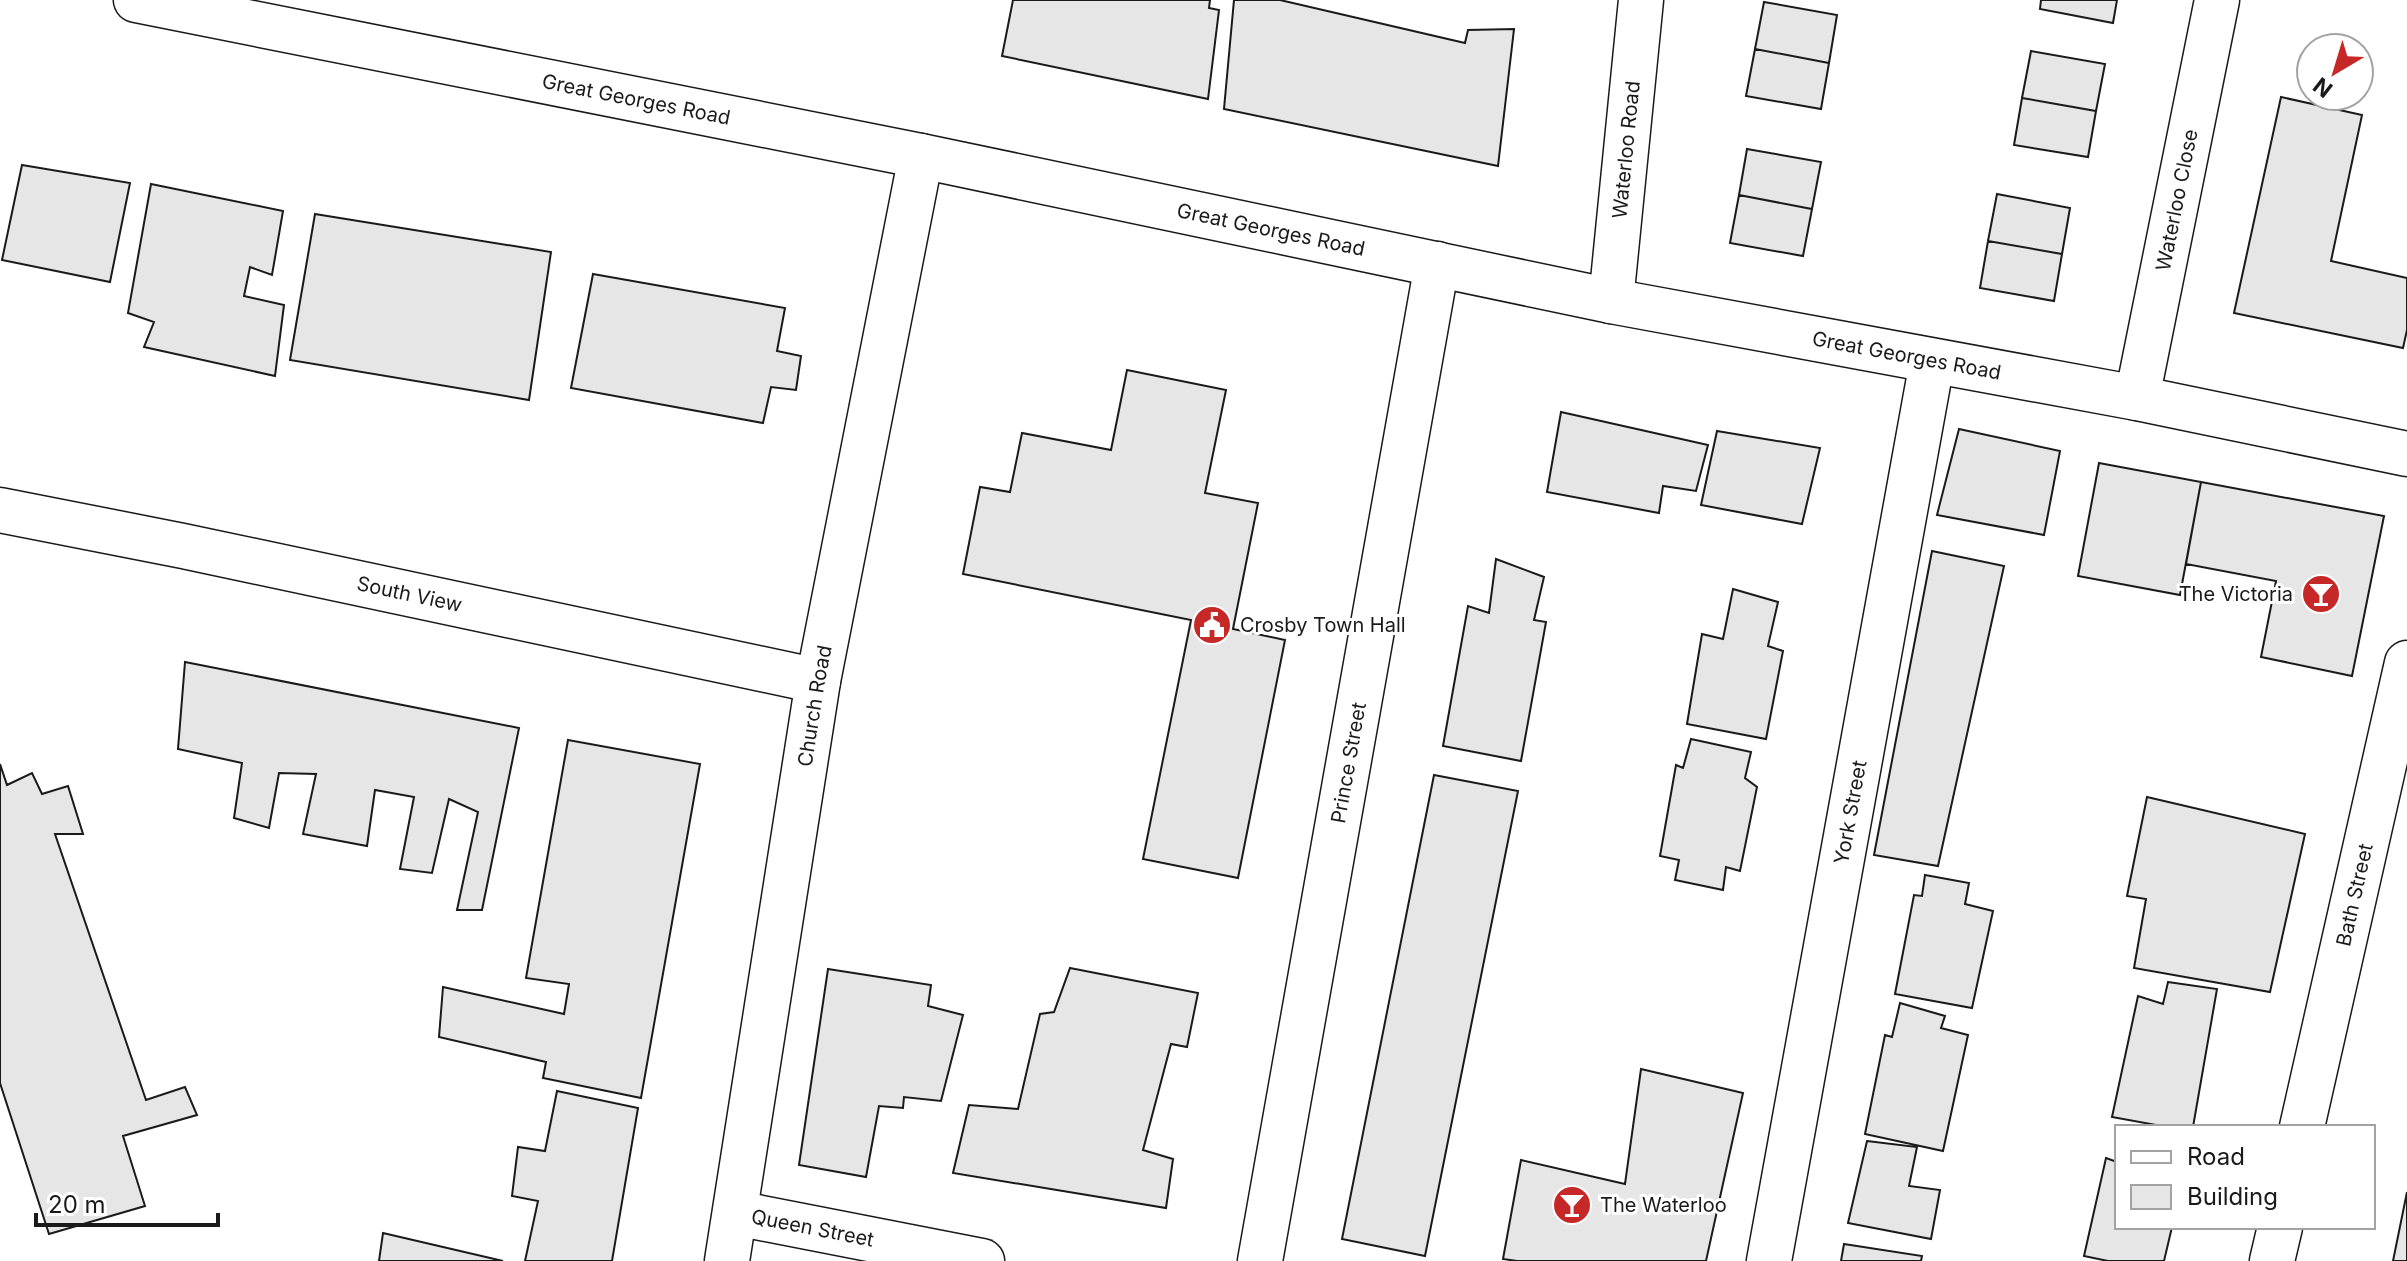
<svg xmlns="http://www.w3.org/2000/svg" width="2407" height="1261" font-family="Inter,sans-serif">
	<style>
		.building { fill: #e6e6e6; stroke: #1a1a1a; stroke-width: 2 }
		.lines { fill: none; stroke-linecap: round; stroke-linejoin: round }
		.minor-casing { stroke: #1a1a1a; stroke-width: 47 }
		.minor { stroke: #fff; stroke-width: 44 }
		.labels { text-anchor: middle; stroke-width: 6; stroke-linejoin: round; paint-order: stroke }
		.street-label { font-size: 20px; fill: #1a1a1a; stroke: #fff }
		.poi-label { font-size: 20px; fill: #1a1a1a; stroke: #fff; text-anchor: start }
	</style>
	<rect width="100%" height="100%" fill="#fff"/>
	<path class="building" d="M1013,0H1210L1209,8L1219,10L1208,99L1002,56Z
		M1234,0H1280L1465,43L1468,30L1514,29L1498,166L1224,109Z
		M2041,0H2117L2113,23L2040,9Z
		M1764,2L1837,15L1829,63L1755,49Z
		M1755,49L1829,63L1821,109L1746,96Z
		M2031,51L2105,64L2096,111L2022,98Z
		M2281,97L2362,115L2331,261L2407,278V330L2403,348L2234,313Z
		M2022,98L2096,111L2088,157L2014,145Z
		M1747,149L1821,162L1812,209L1739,195Z
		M22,165L130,183L110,282L2,260Z
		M151,184L283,211L272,275L250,267L244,296L284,305L275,376L144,347L154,322L128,313Z
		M1997,194L2070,208L2062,254L1988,241Z
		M1739,195L1812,209L1803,256L1730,243Z
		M315,214L551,252L529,400L290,360Z
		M1988,241L2062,254L2054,301L1980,288Z
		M593,274L785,308L777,351L801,356L796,390L771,387L763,423L571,388Z
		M1127,370L1226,390L1205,493L1258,503L1233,629L1285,640L1238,878L1143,859L1191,620L963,574L980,487L1010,492L1022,433L1111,450Z
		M1561,412L1708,445L1696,491L1663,486L1659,513L1547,492Z
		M1959,429L2060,451L2044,535L1937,515Z
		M1717,431L1820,448L1802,524L1701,505Z
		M2099,463L2201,482L2180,595L2078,576Z
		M2201,482L2384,516L2352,676L2261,657L2276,581L2186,564Z
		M1932,551L2004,566L1938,866L1874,855Z
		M1496,559L1544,577L1534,620L1546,622L1521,761L1443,746L1468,606L1489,613Z
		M1733,589L1778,602L1768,646L1783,651L1766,739L1687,724L1702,634L1723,639Z
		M185,662L519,728L482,910H457L478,812L449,799L432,873L400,869L414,797L375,790L367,846L303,834L316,774L279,773L269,828L234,818L242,763L178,749Z
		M1691,739L1751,752L1745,778L1757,787L1740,871L1726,867L1723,890L1675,880L1679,860L1660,856L1676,765L1683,768Z
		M568,740L700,764L641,1098L543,1078L546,1062L439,1037L443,987L564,1014L569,984L526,978Z
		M0,764L7,785L32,773L42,794L68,786L83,834H55L146,1100L185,1087L197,1115L123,1136L145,1206L49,1234L0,1083Z
		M1434,775L1518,791L1425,1256L1342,1239Z
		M2147,797L2305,834L2270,992L2134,968L2146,899L2127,896Z
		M1925,875L1969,883L1965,904L1993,911L1972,1008L1895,994L1914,895L1922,896Z
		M1070,968L1198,993L1187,1047L1171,1044L1143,1150L1173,1159L1166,1208L953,1173L969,1105L1018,1109L1040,1014L1054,1012Z
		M828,969L931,985L928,1006L963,1015L941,1101L904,1097L903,1108L879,1106L866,1177L799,1165Z
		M2168,982L2217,989L2193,1127H2167L2112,1117L2138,996L2163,1004Z
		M1900,1003L1945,1016L1941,1028L1968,1035L1943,1151L1865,1134L1885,1035L1892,1037Z
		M1641,1069L1743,1093L1706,1261H1517L1503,1259L1521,1160L1625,1184Z
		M557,1091L638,1108L612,1261H525L538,1201L512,1196L518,1147L545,1151Z
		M1867,1141L1917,1147L1909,1186L1940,1190L1931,1239L1848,1223Z
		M2106,1158L2117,1162V1227H2172L2164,1261H2108L2084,1256Z
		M2407,1192V1261H2393Z
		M383,1233L503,1261H379Z
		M1844,1244L1922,1256L1921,1261H1841Z"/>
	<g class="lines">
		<defs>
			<g id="minor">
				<path id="s1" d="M136,0L921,156L1611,301L2137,398L2407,454"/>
				<path id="s2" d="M1611,301L1641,0"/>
				<path id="s3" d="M2137,398L2217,0"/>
				<path id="s4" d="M0,510L183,546L818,681"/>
				<path id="s5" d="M2302,1127L2407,663"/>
				<path id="s6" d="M736,1213L982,1261"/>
				<path id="s7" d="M727,1261L818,681L921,156"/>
				<path id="s8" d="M1260,1261L1437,264"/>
				<path id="s9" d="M1769,1261L1932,362"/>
				<path d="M2272,1261L2280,1227"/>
			</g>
		</defs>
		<use href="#minor" class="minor-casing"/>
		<use href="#minor" class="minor"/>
	</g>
	<defs>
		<symbol id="bar-disc" viewBox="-11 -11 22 22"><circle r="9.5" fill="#c62828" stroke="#fff"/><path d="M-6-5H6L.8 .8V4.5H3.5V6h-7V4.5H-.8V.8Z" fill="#fff"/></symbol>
		<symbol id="civic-disc" viewBox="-11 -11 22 22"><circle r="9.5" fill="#c62828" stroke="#fff"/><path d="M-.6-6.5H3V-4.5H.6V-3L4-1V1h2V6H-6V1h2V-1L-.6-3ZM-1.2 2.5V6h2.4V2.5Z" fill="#fff"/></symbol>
	</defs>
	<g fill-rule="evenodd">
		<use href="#bar-disc" x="2299" y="572" width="44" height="44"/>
		<use href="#civic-disc" x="1190" y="603" width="44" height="44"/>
		<use href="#bar-disc" x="1550" y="1183" width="44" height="44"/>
	</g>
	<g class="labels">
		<g class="street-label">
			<text dy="7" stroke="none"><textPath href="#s1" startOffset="510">Great Georges Road</textPath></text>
			<text dy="7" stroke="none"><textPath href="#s2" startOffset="152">Waterloo Road</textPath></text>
			<text dy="7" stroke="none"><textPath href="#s3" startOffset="202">Waterloo Close</textPath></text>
			<text dy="7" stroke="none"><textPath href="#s1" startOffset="1158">Great Georges Road</textPath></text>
			<text dy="7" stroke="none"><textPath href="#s1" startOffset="1806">Great Georges Road</textPath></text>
			<text dy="7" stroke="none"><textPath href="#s4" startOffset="418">South View</textPath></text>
			<text dy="7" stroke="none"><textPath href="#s7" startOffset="562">Church Road</textPath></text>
			<text dy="7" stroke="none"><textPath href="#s8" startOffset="506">Prince Street</textPath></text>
			<text dy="7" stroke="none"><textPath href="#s9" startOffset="456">York Street</textPath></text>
			<text dy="7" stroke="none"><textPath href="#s5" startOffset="238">Bath Street</textPath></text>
			<text dy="7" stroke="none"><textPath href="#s6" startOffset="78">Queen Street</textPath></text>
		</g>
		<g class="poi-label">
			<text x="2293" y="601" text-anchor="end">The Victoria</text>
			<text x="1240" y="632">Crosby Town Hall</text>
			<text x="1600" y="1212">The Waterloo</text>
		</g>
	</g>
	<rect x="2115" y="1125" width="260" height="104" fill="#ffffff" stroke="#a3a3a3" stroke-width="2"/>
	<rect x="2131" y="1151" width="40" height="12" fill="#ffffff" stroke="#a3a3a3" stroke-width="2"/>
	<text x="2187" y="1165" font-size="24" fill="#1a1a1a">Road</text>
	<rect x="2131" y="1185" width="40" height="24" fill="#e6e6e6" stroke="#a3a3a3" stroke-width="2"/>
	<text x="2187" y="1205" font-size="24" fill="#1a1a1a">Building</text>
	<g transform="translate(2335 72) rotate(218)"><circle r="38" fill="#ffffff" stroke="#a3a3a3" stroke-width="2"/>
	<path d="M0-6L14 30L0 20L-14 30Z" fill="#c62828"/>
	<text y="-12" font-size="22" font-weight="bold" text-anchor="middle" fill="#1a1a1a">N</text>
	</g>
	<path d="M36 1213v12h182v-12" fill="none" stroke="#1a1a1a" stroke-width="4"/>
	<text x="48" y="1213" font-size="24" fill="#1a1a1a" stroke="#ffffff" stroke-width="6" paint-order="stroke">20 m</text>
</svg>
